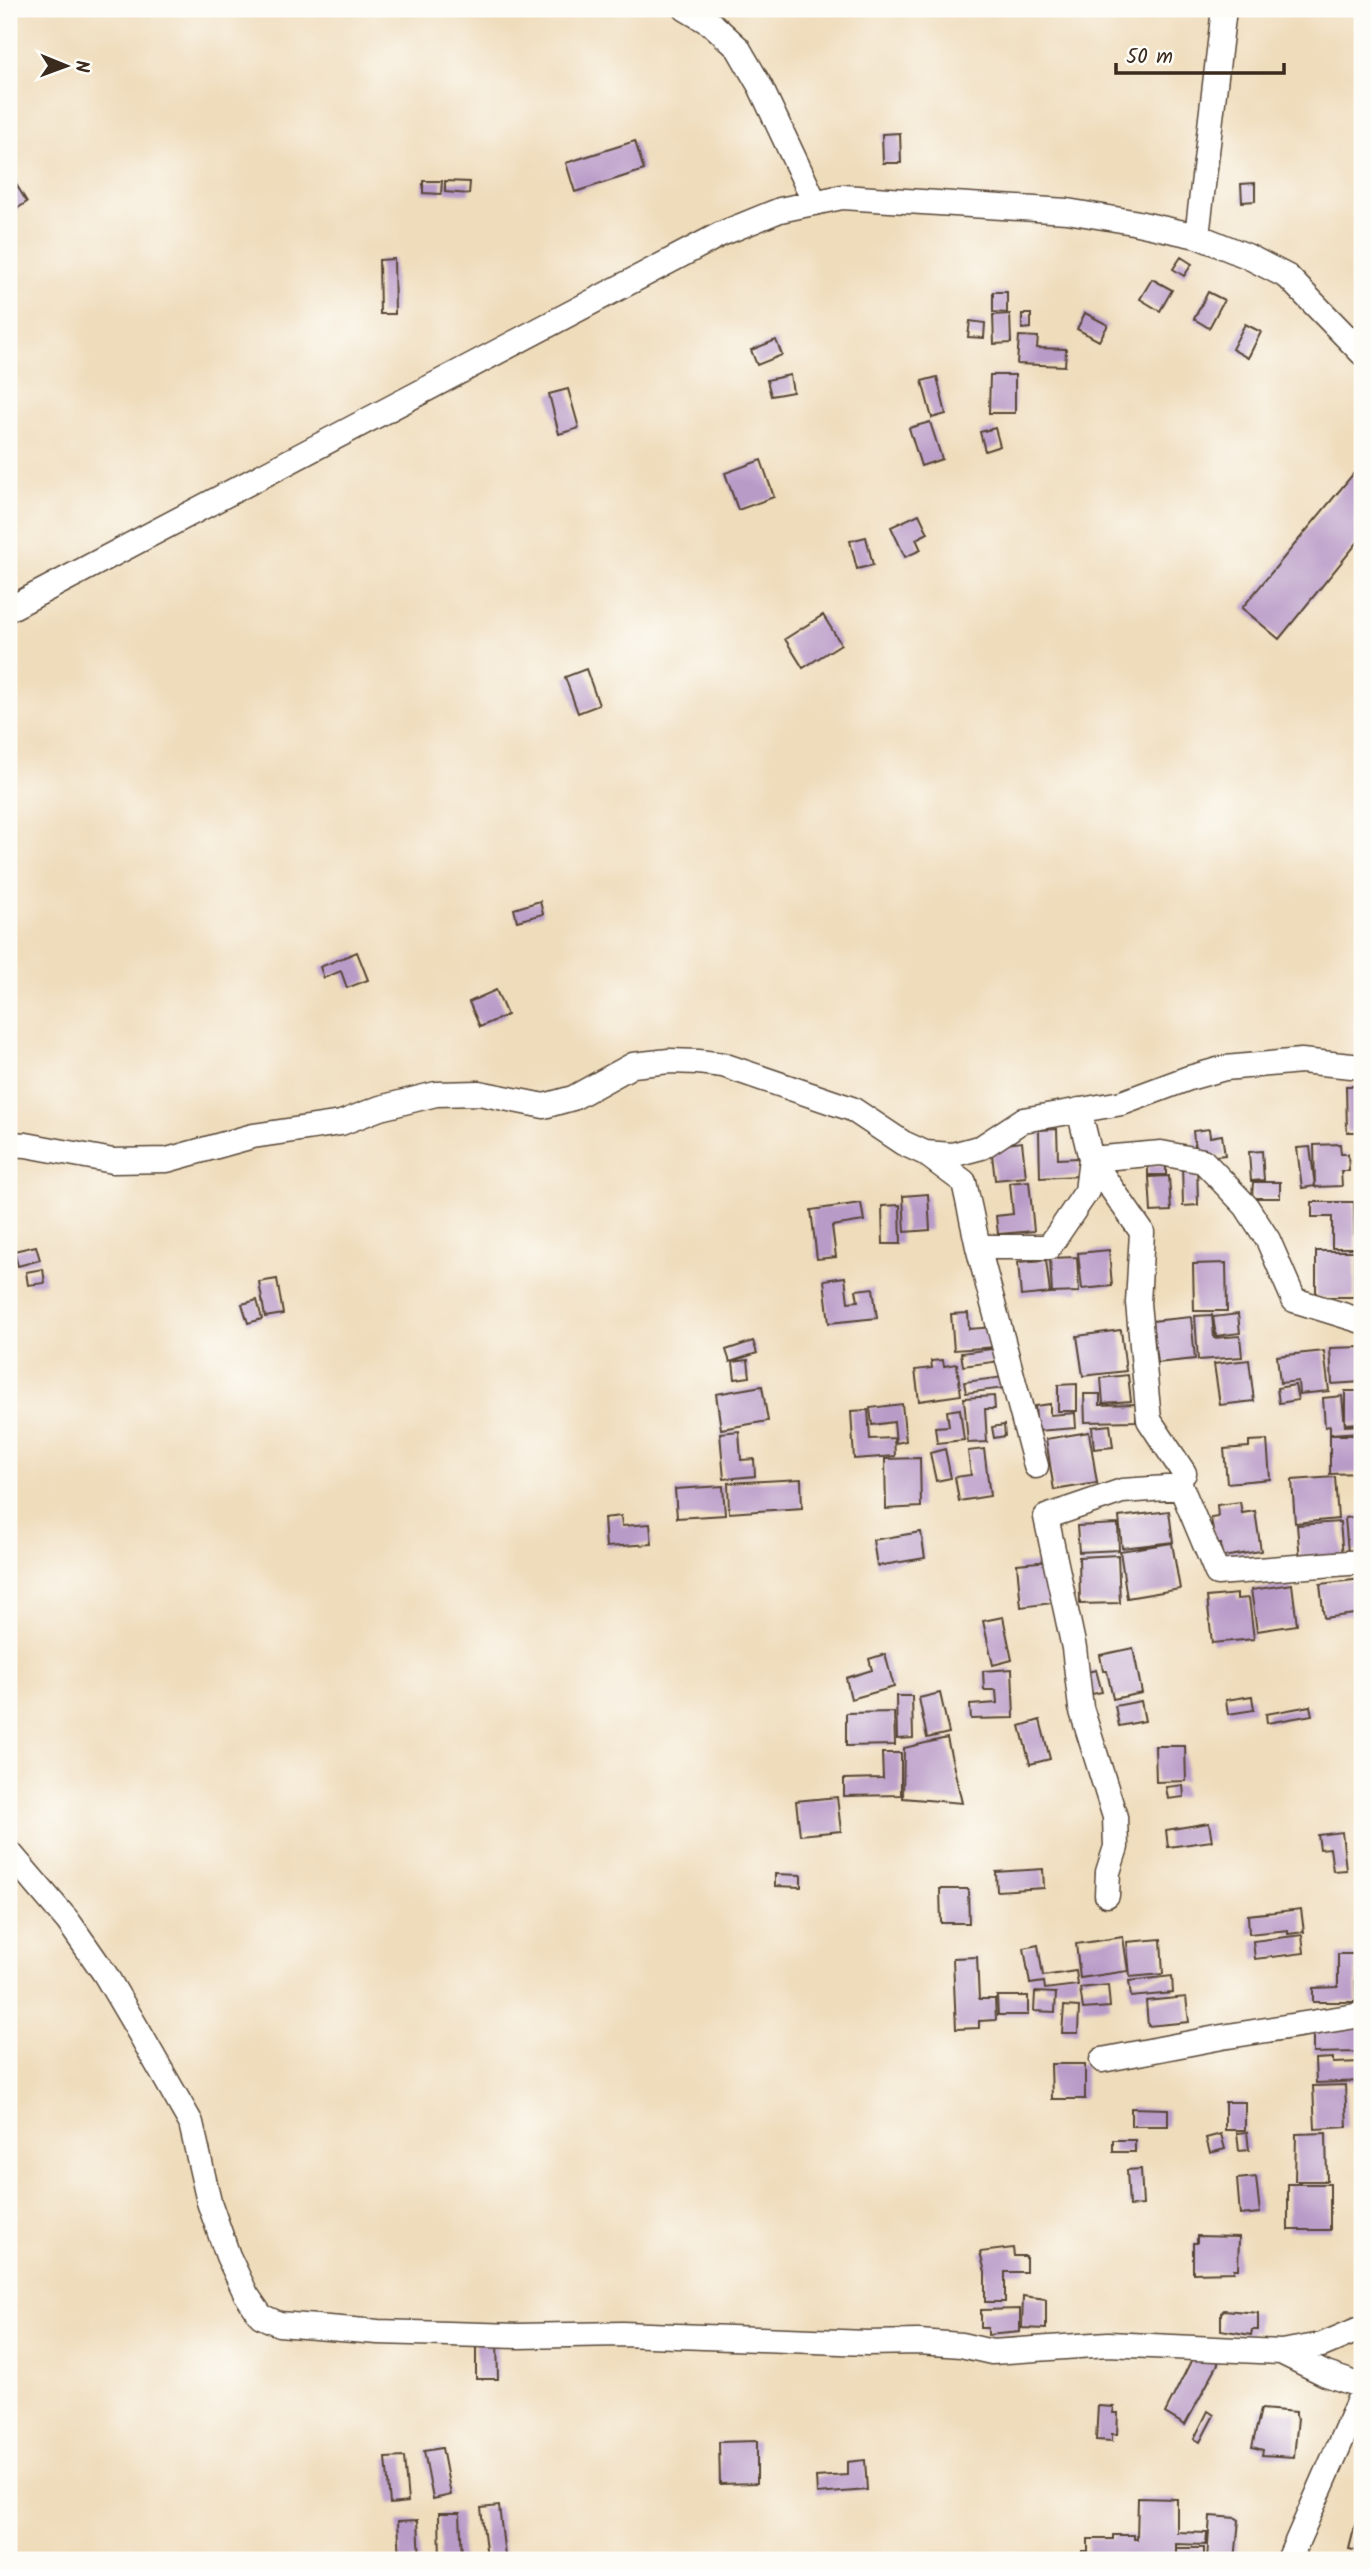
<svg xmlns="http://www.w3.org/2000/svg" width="1371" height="2569" font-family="Kalam,sans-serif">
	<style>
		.building { fill: #b99bc8 }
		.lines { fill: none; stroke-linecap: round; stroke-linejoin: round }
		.street-casing { stroke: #564536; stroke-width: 27 }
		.street { stroke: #fff; stroke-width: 24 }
	</style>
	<rect width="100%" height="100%" fill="#fdfcf7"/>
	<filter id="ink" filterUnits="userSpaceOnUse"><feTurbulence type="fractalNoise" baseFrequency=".0143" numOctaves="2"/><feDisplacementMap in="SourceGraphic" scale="14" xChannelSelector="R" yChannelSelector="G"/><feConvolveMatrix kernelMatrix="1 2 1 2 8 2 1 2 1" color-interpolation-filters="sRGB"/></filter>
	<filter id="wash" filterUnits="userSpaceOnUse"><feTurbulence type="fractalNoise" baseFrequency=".00686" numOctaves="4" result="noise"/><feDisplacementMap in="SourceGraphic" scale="28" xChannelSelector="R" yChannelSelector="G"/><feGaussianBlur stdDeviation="1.57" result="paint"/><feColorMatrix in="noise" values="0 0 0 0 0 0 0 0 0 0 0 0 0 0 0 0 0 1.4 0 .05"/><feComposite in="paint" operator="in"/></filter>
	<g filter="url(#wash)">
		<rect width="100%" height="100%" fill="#efdcbb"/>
		<g id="blocks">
			<path class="building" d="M900,133L901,163H883L882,134Z
				M635,141L644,170L575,192L566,163Z
				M9,173L27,202L9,214Z
				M423,181H442L441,194L423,193Z
				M445,181L470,182L469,194L445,192Z
				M1255,183V201L1242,202L1241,184Z
				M1181,257L1192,264L1184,276L1173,269Z
				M394,259L395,314H380L379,260Z
				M1152,279L1172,290L1160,311L1140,299Z
				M993,292H1007V313L993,312Z
				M1208,292L1224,300L1209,328L1194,319Z
				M1085,313L1108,325L1099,341L1077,329Z
				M1010,314L1011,343L994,344L993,315Z
				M1022,314H1031V328L1022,329Z
				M970,321L985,323L984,338L968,337Z
				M1245,324L1261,332L1248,358L1232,349Z
				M1019,336L1038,337L1037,348L1066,349L1065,366L1017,364Z
				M776,340L782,355L757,365L751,350Z
				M790,375L793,392L771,396L767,380Z
				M990,375H1015V413H989Z
				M937,377L946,414L932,418L922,381Z
				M568,389L579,428L559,434L549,394Z
				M930,422L942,459L921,466L909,428Z
				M995,428L1000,446L985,451L980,432Z
				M761,460L774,497L738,510L725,473Z
				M1354,473L1362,480V537L1279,639L1242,608Z
				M919,514L928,533L916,539L921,550L905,557L891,527Z
				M866,537L873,565L857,569L850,541Z
				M823,615L841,644L803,668L785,639Z
				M586,669L599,705L578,713L565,677Z
				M540,901L543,914L517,921L514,909Z
				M357,952L368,980L347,988L341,971L324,978L320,967Z
				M496,990L507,1015L480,1027L469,1002Z
				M1346,1086H1362V1132H1347Z
				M1057,1129L1058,1159L1078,1158L1079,1176L1040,1178L1039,1130Z
				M1209,1129L1210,1137L1222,1135L1225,1155L1196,1158L1193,1131Z
				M1022,1142L1026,1177L995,1180L991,1146Z
				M1340,1144L1341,1154H1348L1349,1171H1341L1342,1186L1315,1187L1314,1145Z
				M1310,1147L1315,1186L1302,1188L1297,1148Z
				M1262,1151L1264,1180L1251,1181L1249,1152Z
				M1197,1162L1198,1205L1183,1206L1182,1163Z
				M1148,1165H1166V1175H1148Z
				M1169,1176L1171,1211L1151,1212L1149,1177Z
				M1029,1181L1034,1231L998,1234L996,1216L1013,1214L1010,1183Z
				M1253,1182H1280V1198H1252Z
				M928,1194L930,1230L905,1232L903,1196Z
				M1312,1202H1354L1355,1248H1332V1217H1312Z
				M861,1203L864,1221L832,1226L836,1257L817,1259L811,1210Z
				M900,1205L901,1244H883L882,1206Z
				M36,1246L40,1260L18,1266L14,1251Z
				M1109,1250L1112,1286L1082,1289L1078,1253Z
				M1316,1251H1354V1297H1316Z
				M1077,1257L1079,1292L1052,1293L1050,1258Z
				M1046,1260L1050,1293L1021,1296L1018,1262Z
				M1226,1263L1227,1311H1194L1193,1264Z
				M43,1269L45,1283L28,1285L26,1272Z
				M845,1277L848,1302L858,1301L856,1290L873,1288L877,1318L829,1323L824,1280Z
				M277,1279L283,1314L265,1317L259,1282Z
				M257,1300L262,1319L248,1323L242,1304Z
				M968,1313L969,1329L995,1327L997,1347L954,1350L951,1314Z
				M1238,1314L1240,1333L1216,1336L1213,1317Z
				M1212,1315L1214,1338L1240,1336L1242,1357L1198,1360L1195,1316Z
				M1191,1317L1195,1359L1157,1363L1152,1321Z
				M1121,1330L1126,1371L1083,1376L1077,1336Z
				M753,1341L757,1353L730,1362L726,1350Z
				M1362,1347V1382L1332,1384L1330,1348Z
				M999,1348L1001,1361L963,1366L961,1353Z
				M1324,1351L1329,1391L1299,1394L1298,1381L1280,1383L1277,1356Z
				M748,1360L750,1377L735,1379L733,1362Z
				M943,1360L944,1366L957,1364L961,1395L919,1401L915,1370L932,1368L931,1361Z
				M1249,1360L1254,1401L1220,1405L1214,1364Z
				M1128,1375L1131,1401L1103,1403L1101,1378Z
				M1004,1377L1005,1388L966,1393L964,1382Z
				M1077,1384V1411H1058V1385Z
				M1295,1385L1298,1400L1279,1403L1277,1388Z
				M762,1386L768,1421L721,1429L716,1394Z
				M1345,1391H1362V1423L1345,1424Z
				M1084,1394H1100V1405L1136,1404V1421L1085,1422Z
				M994,1396L995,1409H985L987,1442L968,1443L964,1398Z
				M1342,1396L1345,1426L1362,1425V1432L1330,1434V1426L1325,1427L1323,1398Z
				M902,1404L906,1441L896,1443L894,1422L872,1425L870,1408Z
				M1050,1404V1415L1075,1413L1076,1428L1037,1431L1035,1406Z
				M960,1409L964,1440L937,1443L935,1427L949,1426L947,1411Z
				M868,1410L870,1439L894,1438L895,1456L854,1459L851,1411Z
				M1004,1425L1005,1436L994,1438L992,1427Z
				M1110,1425L1113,1447L1094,1449L1092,1427Z
				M739,1431L741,1460L754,1459L755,1476L724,1479L720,1433Z
				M1089,1432L1097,1483L1054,1490L1046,1439Z
				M1330,1435H1362V1473L1330,1474Z
				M1267,1440L1270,1479L1227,1483L1224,1449L1249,1447V1441Z
				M945,1449L951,1478L936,1481L930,1453Z
				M984,1449L990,1496L959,1501L955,1477L971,1475L968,1451Z
				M920,1458L921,1507L886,1509L885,1459Z
				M1335,1477L1338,1519L1295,1523L1292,1480Z
				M801,1479L802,1508L729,1513L728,1483Z
				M723,1486L725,1515L677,1518L675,1489Z
				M1240,1502L1242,1513L1255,1511L1261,1551L1222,1557L1221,1544L1215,1545L1211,1518L1218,1517L1217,1505Z
				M1169,1511L1173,1542L1122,1548L1119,1517Z
				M621,1516L622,1526L650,1524L652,1544L606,1547L604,1518Z
				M1362,1516V1551L1348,1552L1345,1518Z
				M1340,1522L1343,1557L1300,1560L1297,1525Z
				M1118,1524L1119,1550L1079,1552L1077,1526Z
				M921,1532L925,1558L877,1566L873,1540Z
				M1172,1543L1180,1589L1127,1598L1120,1551Z
				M1118,1555L1120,1603L1080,1604L1079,1557Z
				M1049,1561L1053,1603L1021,1607L1017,1564Z
				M1362,1579V1613L1324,1618L1320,1584Z
				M1292,1584L1297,1625L1257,1631L1251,1590Z
				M1237,1594V1599L1249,1598L1254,1639L1212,1643L1207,1597Z
				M1003,1617L1012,1660L993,1665L983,1621Z
				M1133,1648L1142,1693L1113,1699L1107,1671H1103L1100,1655Z
				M885,1654L894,1687L851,1699L846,1678L872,1670L869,1659Z
				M1012,1669L1014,1718L971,1719L970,1705L997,1703L996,1690H984L983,1671Z
				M1096,1670L1102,1692L1092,1694L1087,1672Z
				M940,1693L949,1733L927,1738L919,1698Z
				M896,1696H912L913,1738L897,1739Z
				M1252,1696L1254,1710L1228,1714L1226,1700Z
				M1141,1701L1145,1721L1119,1726L1115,1706Z
				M1310,1706L1312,1715L1267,1723L1266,1714Z
				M894,1712L895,1745L846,1746V1713Z
				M1040,1720L1050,1759L1030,1764L1020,1726Z
				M947,1738L962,1803L903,1798L904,1748Z
				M1155,1746H1185L1186,1781L1156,1782Z
				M882,1753H901V1795L844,1796V1779L883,1778Z
				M1183,1785L1184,1797L1168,1799L1166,1787Z
				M837,1797L841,1831L800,1835L796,1801Z
				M1209,1823L1212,1841L1168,1847L1166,1830Z
				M1342,1832L1346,1870L1333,1871L1330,1848L1320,1849L1318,1835Z
				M1043,1869L1044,1888L997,1891L996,1872Z
				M775,1874L801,1875V1887L775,1886Z
				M940,1889H968L969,1923H941Z
				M1301,1909L1304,1932L1288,1934V1930L1249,1934L1248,1915Z
				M1302,1935L1304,1953L1255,1959L1253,1941Z
				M1123,1937L1128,1971L1080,1978L1076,1944Z
				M1161,1939L1163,1974L1130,1977L1127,1942Z
				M1038,1945L1043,1976L1076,1971L1078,1985L1045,1989L1044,1982L1030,1984L1024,1948Z
				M1338,1954H1355L1356,2002H1313V1988L1338,1987Z
				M977,1957L979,1999H995L996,2020L979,2021V2028L956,2029L953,1958Z
				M1172,1976L1173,1993L1131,1997L1129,1981Z
				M1108,1985L1110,2007L1083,2009L1080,1988Z
				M1035,1992L1056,1993L1055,2012L1034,2011Z
				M997,1996H1028V2015H998Z
				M1186,1997L1189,2022L1148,2026L1146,2001Z
				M1064,2006L1079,2007L1078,2033H1062Z
				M1313,2029H1362V2052L1313,2053Z
				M1333,2058V2063L1362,2062V2081L1316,2083L1315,2059Z
				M1051,2064H1085V2099H1052Z
				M1345,2085L1347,2127L1315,2129L1313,2086Z
				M1225,2102H1245V2130H1225Z
				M1131,2108L1168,2109V2126H1131Z
				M1247,2132L1249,2150L1239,2151L1237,2133Z
				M1326,2133L1327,2181H1295L1296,2134Z
				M1221,2134L1225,2149L1210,2153L1206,2138Z
				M1113,2140H1135V2152H1113Z
				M1141,2169L1143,2205L1129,2206L1127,2170Z
				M1256,2177L1260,2213L1240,2215L1237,2179Z
				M1288,2184H1330V2230H1288Z
				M1197,2236L1239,2237L1238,2269H1234V2272L1193,2273V2243H1197Z
				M1013,2248L1014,2256H1026V2272H1005V2302H985V2272L980,2252Z
				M1023,2296L1046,2299V2329L1022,2328Z
				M1020,2309V2332L988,2335V2328H981V2310Z
				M1224,2310L1258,2313V2330H1252L1251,2335L1221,2330V2313Z
				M476,2341H497L498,2379H476Z
				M1197,2349L1218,2360V2364L1185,2425L1165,2413Z
				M1098,2406L1114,2407L1113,2413H1118L1117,2434H1112V2441L1096,2440Z
				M1261,2409L1296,2412V2417L1298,2418L1294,2457L1262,2455L1263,2450L1252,2447Z
				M1208,2411L1214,2415L1200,2442L1194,2439Z
				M757,2441V2483L720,2484L719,2442Z
				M442,2448L451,2495L433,2499L424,2451Z
				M404,2457L408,2502L390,2504L386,2458Z
				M865,2460L867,2490L817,2494L816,2477L847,2475V2462Z
				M1138,2498L1177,2499V2532L1207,2533L1206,2545L1176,2544V2560H1081L1082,2551H1088V2539H1113V2535H1134V2539H1137Z
				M1361,2501H1362V2552L1349,2549Z
				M499,2506L505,2556L487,2558L481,2508Z
				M439,2513H460L462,2559L440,2560Z
				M1210,2516L1236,2518L1239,2520L1235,2560H1207Z
				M418,2520L420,2560H400L398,2521Z
				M1177,2548H1204V2560H1177Z"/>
		</g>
	</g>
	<g filter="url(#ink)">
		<use href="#blocks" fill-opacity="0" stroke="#564536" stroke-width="2"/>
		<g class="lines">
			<defs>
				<path id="street" d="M686,9L713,25L738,48L760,86L815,203
					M1197,236L1224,9
					M9,609L721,234L780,210L842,197L1067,211L1133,222L1197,236L1247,256L1288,277L1362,353
					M1079,1110L1091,1159L1142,1232L1138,1303L1149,1420L1184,1473
					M9,1144L26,1145L113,1161L167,1160L253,1136L341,1123L380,1108L436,1094L479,1093L544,1106L573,1098L633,1065L669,1061L698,1062L723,1065L852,1109L903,1143L925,1153L964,1182L978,1247H1049L1087,1191L1091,1159L1161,1153L1203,1161L1246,1206L1268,1240L1294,1300L1362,1321
					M925,1153L952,1155L982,1147L1023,1120L1122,1103L1189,1078L1225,1068L1301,1061L1362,1067
					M978,1247L1036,1466
					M9,1852L68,1921L105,1974L135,2025L191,2123L209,2202L228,2256L246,2294L261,2316L279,2324L378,2332L518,2336L622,2334L867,2343L919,2342L961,2345L992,2352L1108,2344L1281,2352L1322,2345L1362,2328
					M1107,1895L1108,1872L1116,1847L1115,1817L1081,1708L1074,1648L1046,1517L1122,1491L1181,1487L1217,1573L1362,1562
					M1102,2060L1222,2037L1362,2015
					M1281,2352L1326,2374L1362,2386
					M1289,2560L1362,2393"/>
			</defs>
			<use href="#street" class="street-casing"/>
			<use href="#street" class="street"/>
		</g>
	</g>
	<rect width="1371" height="2569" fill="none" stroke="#fdfcf7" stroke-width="35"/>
	<g transform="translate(66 66) rotate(91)" stroke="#fdfcf7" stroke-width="5" paint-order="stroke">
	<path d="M0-5L12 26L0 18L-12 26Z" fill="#3b2a1e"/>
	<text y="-10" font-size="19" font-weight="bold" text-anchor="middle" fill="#3b2a1e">N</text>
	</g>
	<path d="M1116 63v10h168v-10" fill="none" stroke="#3b2a1e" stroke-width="3.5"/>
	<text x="1126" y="63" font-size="21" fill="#3b2a1e" stroke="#fdfcf7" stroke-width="5" paint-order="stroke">50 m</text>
</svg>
